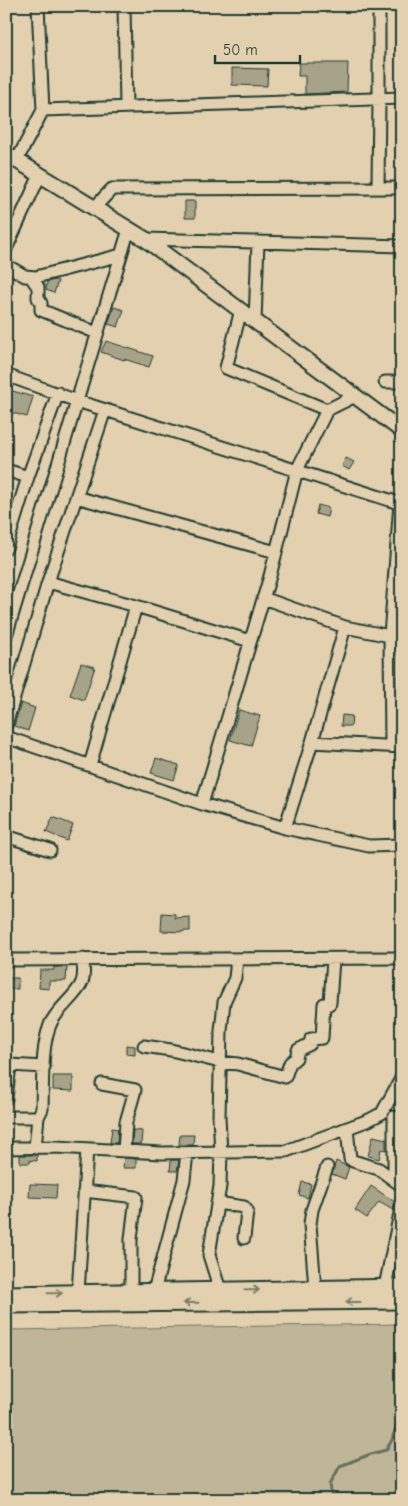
<svg xmlns="http://www.w3.org/2000/svg" width="408" height="1506" font-family="'Comic Neue',sans-serif">
	<style>
		.green { fill: #bfb698; stroke: #6f7a66 }
		.lines { fill: none; stroke-linecap: round; stroke-linejoin: round }
		.stream { stroke: #63715e; stroke-width: 3 }
		.building { fill: #a7a389; stroke: #1f3d34 }
		.minor-casing { stroke: #1f3d34; stroke-width: 15 }
		.tertiary-casing { stroke: #1f3d34; stroke-width: 18 }
		.secondary-casing { stroke: #1f3d34; stroke-width: 19 }
		.minor { stroke: #e3d0ae; stroke-width: 11 }
		.tertiary { stroke: #e3d0ae; stroke-width: 14 }
		.secondary { stroke: #e3d0ae; stroke-width: 15 }
		.oneway { stroke: #777f6b }
	</style>
	<rect width="100%" height="100%" fill="#e3d0ae"/>
	<filter id="ink" filterUnits="userSpaceOnUse"><feTurbulence type="fractalNoise" baseFrequency=".02" numOctaves="2"/><feDisplacementMap in="SourceGraphic" scale="10" xChannelSelector="R" yChannelSelector="G"/><feConvolveMatrix kernelMatrix="1 2 1 2 8 2 1 2 1" color-interpolation-filters="sRGB"/></filter>
	<g filter="url(#ink)">
		<path class="green" d="M402,1324V1500H6V1330Z"/>
		<g class="lines">
			<path class="stream" d="M332,1500L330,1484L340,1466L371,1454L386,1450L392,1440L402,1407"/>
		</g>
		<path class="building" d="M299,63H348L347,92L305,94V76H298Z
			M232,68L268,69L267,86L232,85Z
			M185,201H195V218H185Z
			M55,280L58,281L54,293L46,290L47,282Z
			M114,307L124,310L118,327L108,324Z
			M106,341L153,356L149,367L124,359V360L101,352Z
			M6,389L33,397L27,417L6,411Z
			M346,458L354,462L349,470L342,466Z
			M318,505L329,508L327,517L316,514Z
			M81,663L95,667L84,700L70,695Z
			M21,703L35,708L28,731L14,726Z
			M239,710L260,716L251,746L230,740Z
			M342,715L352,716L351,726H341Z
			M156,758L179,765L174,780L151,773Z
			M53,817L73,825L67,841L46,832Z
			M162,913L175,914V918L190,917V931H183V932L161,931Z
			M54,967H67L66,981H49V989L39,988L40,970H54Z
			M8,978H18V989H8Z
			M126,1045L135,1046V1055L126,1054Z
			M53,1076H73V1091L53,1090Z
			M112,1128L118,1129L117,1143H110Z
			M133,1130L142,1131L141,1144H132Z
			M180,1135H194L193,1145H179Z
			M373,1136L386,1139V1150L381,1149L379,1159L368,1156Z
			M20,1155H37V1161L30,1160V1163H20Z
			M124,1158L136,1159V1168H123Z
			M171,1160H179L177,1171H170Z
			M336,1161L349,1167L345,1179L332,1174Z
			M302,1182L311,1184L308,1198L299,1195Z
			M30,1184L57,1185L56,1198L29,1197Z
			M371,1186L395,1202L393,1210L379,1202L367,1218L355,1210Z"/>
		<g class="lines">
			<defs>
				<path id="minor" d="M124,6L126,107
					M43,110L402,98
					M17,160L43,110L38,6
					M378,188L379,98V6
					M94,208L112,189L402,188
					M145,239L402,246
					M6,249L40,175
					M6,265L25,276L36,277L121,255
					M31,277L38,287V298L41,303V310L97,333
					M241,310L226,368L327,410
					M255,321L258,242
					M6,375L77,401L402,504
					M385,382H402
					M6,470L28,477
					M76,497L276,552
					M6,548L28,477L58,393
					M48,582L136,606L250,641
					M263,598L345,627L390,636
					M6,636L129,229
					M6,725L48,582L105,410
					M6,737L202,804L285,828L369,846L402,845
					M312,742L402,747
					M391,746L390,636L400,503
					M90,765L136,606
					M202,804L270,576L297,470L327,410L355,396
					M285,828L312,742L345,627
					M6,836L50,850
					M6,960L402,958
					M144,1046L171,1050L220,1062L238,1064L285,1077L290,1063L296,1058L298,1050L310,1044L311,1039L322,1038L324,1004H329L330,1003L333,959
					M102,1084L135,1090L126,1122L124,1151
					M6,1098L10,1065L44,1067
					M6,1117H38
					M347,1128L350,1159L353,1161L379,1169L402,1186
					M6,1148L56,1147L161,1153L286,1151L369,1120L382,1113L402,1077
					M35,1148L38,1117L42,1109C43,1084 41,1047 50,1025C56,1009 77,996 82,982C85,975 83,966 83,959
					M394,1179V1117
					M84,1191L136,1197L131,1239V1292
					M217,1203L244,1207L247,1211L244,1238
					M385,1287L402,1203
					M315,1288L310,1224L312,1210L327,1167
					M220,1290L209,1255L220,1186L221,1152L219,1117L221,1031L224,1002L235,978L237,959
					M154,1291L184,1180L187,1153
					M78,1293L87,1149"/>
				<path id="tertiary" d="M6,154L145,239L402,431"/>
				<path id="secondary" d="M6,1294L402,1287
					M6,1305L402,1301"/>
			</defs>
			<use href="#minor" class="minor-casing"/>
			<use href="#tertiary" class="tertiary-casing"/>
			<use href="#secondary" class="secondary-casing"/>
			<use href="#minor" class="minor"/>
			<use href="#tertiary" class="tertiary"/>
			<use href="#secondary" class="secondary"/>
		</g>
		<defs><path id="oneway-shaft" d="M-6 0H5M1.5-3L5.5 0L1.5 3" fill="none" stroke-width="1.6" stroke-linecap="round" stroke-linejoin="round" transform="scale(1.25)"/></defs>
		<g class="oneway">
			<use href="#oneway-shaft" transform="translate(252 1290) rotate(-1)"/>
			<use href="#oneway-shaft" transform="translate(55 1293) rotate(-1)"/>
			<use href="#oneway-shaft" transform="translate(353 1302) rotate(180)"/>
			<use href="#oneway-shaft" transform="translate(191 1303) rotate(179)"/>
		</g>
	</g>
	<rect width="408" height="1506" fill="none" stroke="#e3d0ae" stroke-width="25"/>
	<rect x="12" y="12" width="383" height="1481" fill="none" stroke="#1f3d34" stroke-width="2" filter="url(#ink)"/>
	<path d="M215 55v8h85v-8" fill="none" stroke="#1f3d34" stroke-width="2.5"/>
	<text x="223" y="55" font-size="15" fill="#1f3d34" stroke="#e3d0ae" stroke-width="4" paint-order="stroke">50 m</text>
</svg>
